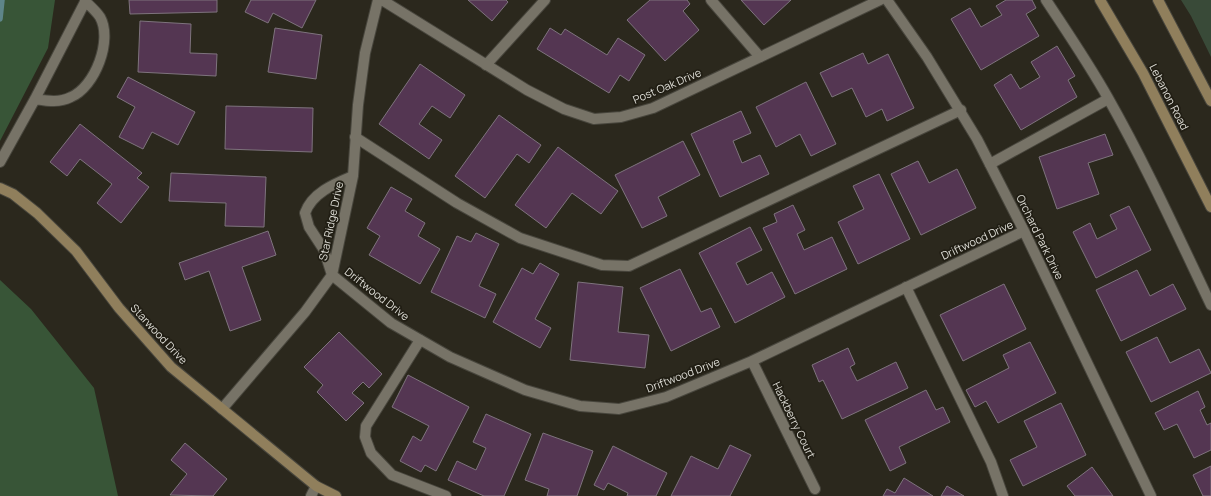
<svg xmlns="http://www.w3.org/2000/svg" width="1211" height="496" font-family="Manrope,sans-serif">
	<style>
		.green { fill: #394a38 }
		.forest { fill: #385537 }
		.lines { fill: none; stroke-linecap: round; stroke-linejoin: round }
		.stream { stroke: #5e8589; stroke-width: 5.5 }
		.building { fill: #543652; stroke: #7e737d }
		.lane-casing { stroke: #48463d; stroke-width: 12 }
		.street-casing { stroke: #48463d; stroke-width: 12 }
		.secondary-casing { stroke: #48463d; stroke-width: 12 }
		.lane { stroke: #777367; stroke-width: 10 }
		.street { stroke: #777367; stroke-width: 10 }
		.secondary { stroke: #907f5c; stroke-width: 10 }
		.labels { text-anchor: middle; stroke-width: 3.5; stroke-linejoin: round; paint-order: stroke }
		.street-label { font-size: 11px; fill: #dfded7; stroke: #211e14 }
	</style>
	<rect width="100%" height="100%" fill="#2b281d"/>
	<path class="green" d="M1181,0H1211V57L1191,16Z"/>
	<path class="forest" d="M0,0H55L48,48L0,141Z
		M0,280L31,309L94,388L118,496H0Z"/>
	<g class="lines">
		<path class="stream" d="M0,19L2,0"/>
	</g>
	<path class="building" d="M129,0H217V12L130,14Z
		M251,0H316L302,28L273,13L268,23L245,12Z
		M468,0H506L508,2L492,21Z
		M650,0H687L690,4L683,11L699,30L665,61L627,20Z
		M741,0H791L764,25Z
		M1006,0H1032L1036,8L1026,14L1039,36L981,70L951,19L970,8L981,27L1002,15L996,6Z
		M140,21L191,24L190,53L217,54L216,76L138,72Z
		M275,28L322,35L316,79L268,72Z
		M550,28L561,35L565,29L607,55L618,38L645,55L629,81L620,75L609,93L537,49Z
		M1057,46L1075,76L1068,80L1077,97L1021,130L994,85L1011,74L1020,89L1040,77L1031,62Z
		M863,53L868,64L888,54L914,108L887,121L882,109L866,117L852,88L832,97L820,73Z
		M420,64L465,95L450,118L432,106L419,124L442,140L429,159L379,124Z
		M128,77L195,112L178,145L152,132L143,149L119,137L135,107L117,97Z
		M806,82L836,144L811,156L800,134L776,147L756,107Z
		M226,106L313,108L312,152L225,149Z
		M741,111L751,133L733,141L742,163L760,155L769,174L720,197L691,134Z
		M499,115L541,145L529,163L517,154L485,198L455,176Z
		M80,124L142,173L137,178L149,187L121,223L97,203L112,184L80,159L67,176L50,162Z
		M1105,134L1113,155L1088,163L1099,194L1057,209L1039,157Z
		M683,141L700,175L658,197L667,216L642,228L615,175Z
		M558,147L618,191L601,214L572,193L546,228L515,205Z
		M918,161L929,183L957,169L976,208L921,235L891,174Z
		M171,173L266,177L264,227L225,226L226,203L169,201Z
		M879,174L910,239L858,264L838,222L864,209L853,186Z
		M391,187L412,199L405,211L425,223L418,236L440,249L420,284L369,255L380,236L367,228Z
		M793,205L805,230L797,234L804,250L832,237L847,269L795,294L763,228L777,222L774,214Z
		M1129,206L1151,250L1096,278L1073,232L1090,223L1097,239L1117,229L1110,215Z
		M750,227L762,250L736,263L747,285L772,272L785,297L735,323L699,253Z
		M268,231L276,255L242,267L261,320L230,331L209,271L185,280L179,263Z
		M476,233L499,244L479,286L496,294L485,318L431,292L457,236L471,242Z
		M540,263L559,274L535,319L551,328L540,348L493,322L522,268L533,274Z
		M680,269L701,312L711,308L720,327L671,351L640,288Z
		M1137,270L1150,296L1173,284L1186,309L1121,341L1096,290Z
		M578,282L623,287L618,332L649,335L645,368L570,360Z
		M1004,284L1026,329L963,361L940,315Z
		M339,332L382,374L369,388L363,382L352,393L364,403L346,421L317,392L323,385L304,367Z
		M1157,337L1170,363L1199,349L1211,373L1151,402L1126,352Z
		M1030,342L1056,393L998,423L986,401L975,407L966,390L1009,368L1003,355Z
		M848,348L855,364L850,367L857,381L896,362L908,388L842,419L823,380L819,382L812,365Z
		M408,375L469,407L436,471L425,465L421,472L400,461L413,436L421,441L429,426L392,407Z
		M926,390L936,410L943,407L950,422L899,447L906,463L890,471L865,420Z
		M1198,391L1205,407L1200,410L1207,425L1211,423V450L1194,458L1177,424L1164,430L1155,413Z
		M1061,403L1086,455L1023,486L1010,460L1037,447L1024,421Z
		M486,414L531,434L504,496H484L448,480L457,461L476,470L486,448L473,442Z
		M543,433L593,451L577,496H547L549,489L525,480Z
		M185,443L227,479L213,496L170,495L187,474L171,460Z
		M730,445L751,455L730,496H671L691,456L718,469Z
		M613,446L667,473L656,496H627L628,493L608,483L604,490L594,485Z
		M1211,466V496H1203L1193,475Z
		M1092,467L1113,496H1075L1067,486Z
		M904,478L933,496H883L887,489L895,493Z
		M947,486L964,496H941Z"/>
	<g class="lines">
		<defs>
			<path id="lane" d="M711,0L760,57
				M1046,0C1067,32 1089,64 1108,98C1146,165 1178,236 1211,305
				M486,65L545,0
				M355,137L457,203L520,238L602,265L629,266L961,110
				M990,164L1108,99
				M906,287L991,462L1003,496
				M420,340L366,426L365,437L371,453L392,475L446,496"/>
			<path id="street" d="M382,0L527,90L564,109L594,119L621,117L653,108L880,0
				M887,0L927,57L977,139L1024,231L1151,496
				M35,99C48,101 59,103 71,97C95,87 113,40 100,17C96,11 90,6 85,1
				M0,162L35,99L86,0
				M353,176C334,184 312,193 305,213L309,227L324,250L332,275L391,323L450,357L525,390L580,406L619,409L666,397L752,361L1024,231
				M752,361L815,489
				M222,409L305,312L332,275L353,176L358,105L365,53L378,0
				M311,496L316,486"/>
			<path id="secondary" d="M1100,0L1143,73L1211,207
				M1158,0L1211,101
				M0,188L13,194L37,213L76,251L119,308L171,367L316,486L336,496"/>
		</defs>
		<use href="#lane" class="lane-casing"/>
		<use href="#street" class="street-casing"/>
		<use href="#secondary" class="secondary-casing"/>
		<use href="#lane" class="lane"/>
		<use href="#street" class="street"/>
		<use href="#secondary" class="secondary"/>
	</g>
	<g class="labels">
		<g class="street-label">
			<text transform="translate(667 86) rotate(-23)" y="4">Post Oak Drive</text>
			<text transform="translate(1169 97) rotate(63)" y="4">Lebanon Road</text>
			<text transform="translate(331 221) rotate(-78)" y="4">Star Ridge Drive</text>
			<text transform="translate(1040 237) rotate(64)" y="4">Orchard Park Drive</text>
			<text transform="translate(977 240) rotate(-25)" y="4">Driftwood Drive</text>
			<text transform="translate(377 294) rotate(38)" y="4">Driftwood Drive</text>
			<text transform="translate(159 334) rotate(47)" y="4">Starwood Drive</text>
			<text transform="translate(683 375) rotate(-21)" y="4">Driftwood Drive</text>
			<text transform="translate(794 420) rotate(64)" y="4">Hackberry Court</text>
		</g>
	</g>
</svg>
